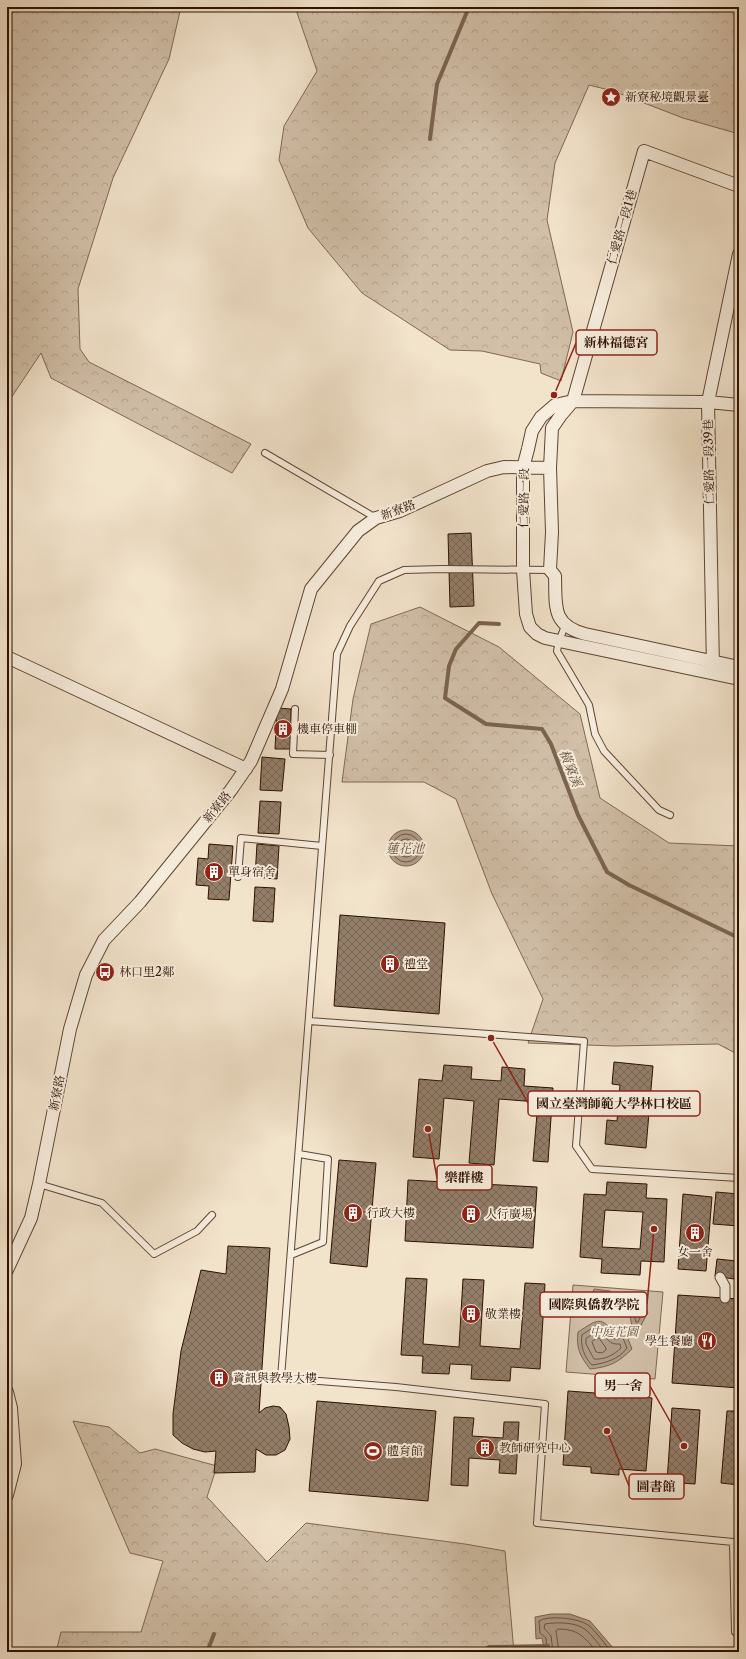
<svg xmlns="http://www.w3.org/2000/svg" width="746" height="1659" font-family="'Libre Caslon Text','Noto Serif TC',serif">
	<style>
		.forest { fill: url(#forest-crowns); stroke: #7f6854 }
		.park { fill: #d1bfa8; stroke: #7f6854 }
		.water { fill: #af9b86; stroke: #7b6350 }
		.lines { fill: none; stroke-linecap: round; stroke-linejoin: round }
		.shore { stroke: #6e5643; stroke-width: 1 }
		.stream { stroke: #7b6350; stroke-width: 4 }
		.building { fill: url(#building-cross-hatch); stroke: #2d1000; fill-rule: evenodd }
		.service-casing { stroke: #5e4533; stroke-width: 8 }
		.pedestrian-casing { stroke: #5e4533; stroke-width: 11 }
		.minor-casing { stroke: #5e4533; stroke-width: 14 }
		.service { stroke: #f7eddd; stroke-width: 6 }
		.pedestrian { stroke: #f7eddd; stroke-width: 9 }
		.minor { stroke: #f7eddd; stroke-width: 12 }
		.labels { text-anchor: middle; stroke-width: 4; stroke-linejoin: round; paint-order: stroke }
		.poi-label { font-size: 12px; fill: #2d1000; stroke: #f7eddd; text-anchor: start }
		.street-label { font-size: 12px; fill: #2d1000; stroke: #f7eddd }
		.park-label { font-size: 12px; font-style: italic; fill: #664d3b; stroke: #f7eddd }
		.water-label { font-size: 13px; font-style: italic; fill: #684f3c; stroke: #f7eddd }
		.leader { fill: none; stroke: #8f2418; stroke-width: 1.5 }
		.callout-dot { fill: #8f2418; stroke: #f7eddd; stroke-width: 1.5 }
		.callout { fill: #f7eddd; stroke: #8f2418; stroke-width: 1.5 }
		.callout-label { font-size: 13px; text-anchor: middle; font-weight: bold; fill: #2d1000 }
	</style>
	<defs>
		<pattern id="forest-crowns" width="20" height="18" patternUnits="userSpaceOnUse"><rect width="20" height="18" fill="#d1bfa8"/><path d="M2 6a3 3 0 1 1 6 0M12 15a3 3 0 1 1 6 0" fill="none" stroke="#b4a38f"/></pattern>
		<pattern id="building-cross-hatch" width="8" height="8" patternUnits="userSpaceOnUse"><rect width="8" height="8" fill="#937e6a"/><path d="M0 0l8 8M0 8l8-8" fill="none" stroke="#786655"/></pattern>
	</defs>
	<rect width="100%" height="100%" fill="#f2e3cb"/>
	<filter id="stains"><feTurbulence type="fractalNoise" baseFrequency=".005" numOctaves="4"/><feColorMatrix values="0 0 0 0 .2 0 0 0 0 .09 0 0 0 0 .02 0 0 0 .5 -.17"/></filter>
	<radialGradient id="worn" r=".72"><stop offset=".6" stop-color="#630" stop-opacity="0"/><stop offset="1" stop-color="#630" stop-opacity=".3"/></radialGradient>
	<path class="forest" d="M7,7H181L169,59L113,178L78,289L80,349L89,362L251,444L232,473L51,378L41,353L7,404Z
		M295,7H739V134L683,118L613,91L589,85L555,163L547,220L573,332L561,381L541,373L540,364L482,351L450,350L362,293L308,228L279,160L284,126L317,71Z
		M420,607L499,647L580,714L600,798L669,843L739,846V1055L718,1044L615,1046L528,1043L543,999L492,894L456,799L424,782H342L353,699L371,624Z
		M73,1421L109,1427L140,1453L155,1449L217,1466L207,1497L267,1562L306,1523L465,1544L505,1551L514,1652H56L61,1632H141L163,1561L130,1553Z"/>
	<path class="park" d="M573,1285L663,1292L655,1379L566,1372Z"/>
	<path class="water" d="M388 848a18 18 0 1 1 36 0a18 18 0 1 1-36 0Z
		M594,1289L610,1291L616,1298L623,1301L640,1304L648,1312L638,1331L628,1339L632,1349C618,1363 609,1367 590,1369C580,1356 576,1348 578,1332C597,1320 601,1314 616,1336L622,1332L626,1335L631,1333L632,1327L630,1315C618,1309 600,1306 592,1296Z
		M551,1614H570L590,1621L614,1649L615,1652H542L544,1649L542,1638L536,1639L535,1617Z"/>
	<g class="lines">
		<path class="shore" d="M392 848a14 14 0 1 1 28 0a14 14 0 1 1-28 0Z
			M397 848a9 9 0 1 1 18 0a9 9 0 1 1-18 0Z
			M628,1305L638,1308L642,1313L638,1322H636L633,1312L627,1308Z
			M596,1326C608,1325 606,1332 614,1339L623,1338L627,1348C619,1359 606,1363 592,1365C584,1357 580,1345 582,1335Z
			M597,1331H602C607,1339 609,1345 620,1344L621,1348C614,1355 604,1360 594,1359L586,1344V1339Z
			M597,1338H599L606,1348V1350L602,1353L596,1352L592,1342Z
			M547,1652L546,1638L540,1633L539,1621C548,1615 579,1618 588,1625C595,1630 606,1645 611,1652
			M553,1652L551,1636L544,1628L545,1624C557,1622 577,1622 586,1630C593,1636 599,1645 605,1652
			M559,1652L556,1631L558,1629C579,1629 584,1637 597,1652"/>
		<path class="stream" d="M430,139L437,84L469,7
			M499,624L479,623L456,649L449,666L445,698L486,724L542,729L551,744L578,815L607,872L629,885L739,938
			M207,1652L214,1634
			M481,1652L489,1647L548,1646"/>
	</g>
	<path class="building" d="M471,533L474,606L450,607L448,534Z
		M277,708L291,709L290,749H275Z
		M262,757L285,759L282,791L260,790Z
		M260,801L281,802L279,834L258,833Z
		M209,844L233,846L229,900L208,899L209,886L196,885L198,858L208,859Z
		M257,844L279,846L277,879L255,877Z
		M255,887L275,888L273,922L253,921Z
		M340,915L445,923L439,1014L334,1006Z
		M614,1062L653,1066L646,1148L605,1144L607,1120L617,1121L620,1085L612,1084Z
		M444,1065L472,1067L471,1079L501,1081L502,1067L525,1069L524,1086L553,1088L548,1162L533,1161L538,1102L499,1099L494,1165L469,1163L474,1101L444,1098L439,1159L413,1157L419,1079L442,1081Z
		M339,1160L376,1163L367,1267L330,1263Z
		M408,1180L537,1187L533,1248L405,1241Z
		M607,1182L647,1184L646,1198L667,1199L664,1262L641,1261L640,1275L601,1273L602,1259L580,1257L584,1194L606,1195ZM605,1210L643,1212L640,1249L602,1247Z
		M716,1192L739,1194V1226L713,1224Z
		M683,1194L712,1197L706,1271L678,1269Z
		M228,1246L270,1248L259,1413L265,1408L273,1406L280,1407L286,1414L289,1427L290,1439L285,1450L276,1455H266L256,1449L255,1472L214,1473L216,1451L205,1452L193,1449L182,1443L173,1435V1414L181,1351L201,1270L226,1274Z
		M717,1259L737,1261L734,1279L715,1276Z
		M406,1278L427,1279L423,1344L459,1347L463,1279L484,1280L480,1346L520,1349L525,1283L545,1284L540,1369L511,1367L510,1381L471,1379L472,1365L450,1364L449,1374L422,1373L423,1356L401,1355Z
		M678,1295L739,1299V1388L672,1383Z
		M596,1386L627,1389L626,1395L652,1398L646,1471L619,1469V1475L591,1473V1467L563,1465L568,1391L595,1393Z
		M317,1401L436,1411L428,1501L309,1491Z
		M672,1408L700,1410L695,1484L667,1482Z
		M727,1411H739V1485L721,1483Z
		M454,1417L474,1418L472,1436L503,1438L504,1422H519L516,1474L499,1473L500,1460L469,1458L468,1486L451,1485Z"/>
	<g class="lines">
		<defs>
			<path id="service" d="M265,453L376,518
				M550,570L442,569L404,570L379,581L350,626L337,654L281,1378L396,1387L545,1404L537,1523L733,1542L735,1632L739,1633
				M565,626L559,641L557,651L589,705L595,734L604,751L659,810L670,815
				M295,709L293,754L330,755
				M238,877L241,838L322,846
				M309,1021L584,1041L576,1146L592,1169L739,1178
				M39,1184L102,1203L154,1254L197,1231L212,1215
				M291,1255L323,1242L328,1159L299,1154"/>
			<path id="pedestrian" d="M720,1277L725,1286V1298"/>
			<path id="minor" d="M739,186L644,151L573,401L561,415L552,428L550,468L552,532L550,570L555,576C556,605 551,625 585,634L739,667
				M739,405L708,402L573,401L555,405L541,417L532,431L528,449L523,468V570L526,614L530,627L537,634L545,638L739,679
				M7,657L246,769
				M713,668L708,402L739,254
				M7,1270L31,1218L39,1184L70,1029L86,975L104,940L140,902L231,790L251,761L282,689L311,589L358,531L376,518L400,511L487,471L504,467L550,468
				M7,1392L11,1408L15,1464L7,1495"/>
		</defs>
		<use href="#service" class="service-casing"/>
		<use href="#pedestrian" class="pedestrian-casing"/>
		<use href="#minor" class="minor-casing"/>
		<use href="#service" class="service"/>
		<use href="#pedestrian" class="pedestrian"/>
		<use href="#minor" class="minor"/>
	</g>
	<defs>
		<symbol id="sight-disc" viewBox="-11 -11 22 22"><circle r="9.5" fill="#8f2418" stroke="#f7eddd"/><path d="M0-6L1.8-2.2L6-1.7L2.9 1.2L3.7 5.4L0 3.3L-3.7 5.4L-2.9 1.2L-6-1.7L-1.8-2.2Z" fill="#fff"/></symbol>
		<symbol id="building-disc" viewBox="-11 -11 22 22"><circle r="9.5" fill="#8f2418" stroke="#f7eddd"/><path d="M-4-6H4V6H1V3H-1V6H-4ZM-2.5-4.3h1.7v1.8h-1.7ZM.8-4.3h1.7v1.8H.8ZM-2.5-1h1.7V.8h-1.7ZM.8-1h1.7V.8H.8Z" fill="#fff"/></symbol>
		<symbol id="bus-disc" viewBox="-11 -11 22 22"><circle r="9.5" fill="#8f2418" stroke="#f7eddd"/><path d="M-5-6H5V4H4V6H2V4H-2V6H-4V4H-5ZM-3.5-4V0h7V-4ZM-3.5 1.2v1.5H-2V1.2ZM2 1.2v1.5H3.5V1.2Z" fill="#fff"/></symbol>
		<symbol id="restaurant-disc" viewBox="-11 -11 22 22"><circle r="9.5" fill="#8f2418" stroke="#f7eddd"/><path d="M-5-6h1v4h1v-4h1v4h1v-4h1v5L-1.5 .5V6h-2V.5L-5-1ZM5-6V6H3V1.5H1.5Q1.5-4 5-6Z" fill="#fff"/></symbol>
		<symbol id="stadium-disc" viewBox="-11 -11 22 22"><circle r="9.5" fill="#8f2418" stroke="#f7eddd"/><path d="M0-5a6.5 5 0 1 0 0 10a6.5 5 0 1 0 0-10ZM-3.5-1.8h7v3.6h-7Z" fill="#fff"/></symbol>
	</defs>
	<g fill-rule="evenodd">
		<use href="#sight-disc" x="600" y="86" width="22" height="22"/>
		<use href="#building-disc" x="272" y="718" width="22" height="22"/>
		<use href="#building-disc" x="203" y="861" width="22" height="22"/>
		<use href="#building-disc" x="379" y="953" width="22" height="22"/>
		<use href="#bus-disc" x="94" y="961" width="22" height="22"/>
		<use href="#building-disc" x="342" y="1202" width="22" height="22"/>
		<use href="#building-disc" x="460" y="1203" width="22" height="22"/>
		<use href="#building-disc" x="684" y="1222" width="22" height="22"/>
		<use href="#building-disc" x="460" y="1303" width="22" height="22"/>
		<use href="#restaurant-disc" x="696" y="1330" width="22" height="22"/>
		<use href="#building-disc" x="208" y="1367" width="22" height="22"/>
		<use href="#building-disc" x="474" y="1437" width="22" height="22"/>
		<use href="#stadium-disc" x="362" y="1440" width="22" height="22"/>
	</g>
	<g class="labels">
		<g class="poi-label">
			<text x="625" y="101">新寮秘境觀景臺</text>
			<text x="297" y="733">機車停車棚</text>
			<text x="228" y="876">單身宿舍</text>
			<text x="404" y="968">禮堂</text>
			<text x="119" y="976">林口里2鄰</text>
			<text x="367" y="1217">行政大樓</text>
			<text x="485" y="1218">人行廣場</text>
			<text x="695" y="1256" text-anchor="middle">女一舍</text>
			<text x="485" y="1318">敬業樓</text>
			<text x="693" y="1345" text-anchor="end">學生餐廳</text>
			<text x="233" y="1382">資訊與教學大樓</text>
			<text x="499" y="1452">教師研究中心</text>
			<text x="387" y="1455">體育館</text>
		</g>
		<g class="street-label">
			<text transform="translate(622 227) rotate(-74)" y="4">仁愛路一段1巷</text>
			<text transform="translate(709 462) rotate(-91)" y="4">仁愛路一段39巷</text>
			<text transform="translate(524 498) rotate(-89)" y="4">仁愛路一段</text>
			<text transform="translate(398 510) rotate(-20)" y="4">新寮路</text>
			<text transform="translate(217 807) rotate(-51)" y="4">新寮路</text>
			<text transform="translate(57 1093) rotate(-79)" y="4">新寮路</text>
		</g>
		<g class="park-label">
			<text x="614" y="1336">中庭花園</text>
		</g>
		<g class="water-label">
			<text transform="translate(571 768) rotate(69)" y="5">橫窠溪</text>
			<text x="405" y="853">蓮花池</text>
		</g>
	</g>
	<path class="leader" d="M554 395L576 343M491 1038L528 1103M428 1129L437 1178M654 1229L647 1304M684 1446L650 1386M607 1431L629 1486"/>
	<g class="callout-dot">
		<circle cx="554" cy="395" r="4"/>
		<circle cx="491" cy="1038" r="4"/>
		<circle cx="428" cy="1129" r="4"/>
		<circle cx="654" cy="1229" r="4"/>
		<circle cx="684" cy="1446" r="4"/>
		<circle cx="607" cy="1431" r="4"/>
	</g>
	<g class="callout">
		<rect x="576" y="330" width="81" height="25" rx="4"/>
		<rect x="528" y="1091" width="172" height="25" rx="4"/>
		<rect x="437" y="1165" width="55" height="25" rx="4"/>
		<rect x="540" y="1292" width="107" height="25" rx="4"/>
		<rect x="595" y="1373" width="55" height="25" rx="4"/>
		<rect x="629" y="1474" width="55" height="25" rx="4"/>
	</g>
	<g class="callout-label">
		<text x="616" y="347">新林福德宮</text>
		<text x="614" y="1108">國立臺灣師範大學林口校區</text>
		<text x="464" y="1182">樂群樓</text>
		<text x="594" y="1309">國際與僑教學院</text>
		<text x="623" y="1390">男一舍</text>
		<text x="656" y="1491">圖書館</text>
	</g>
	<rect width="746" height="1659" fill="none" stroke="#f2e3cb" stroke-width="24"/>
	<rect x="8" y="8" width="730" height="1643" fill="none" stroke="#2d1000" stroke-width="2"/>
	<rect x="12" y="12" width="722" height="1635" fill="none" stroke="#2d1000"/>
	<rect width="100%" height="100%" filter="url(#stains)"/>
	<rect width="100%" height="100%" fill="url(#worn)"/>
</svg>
